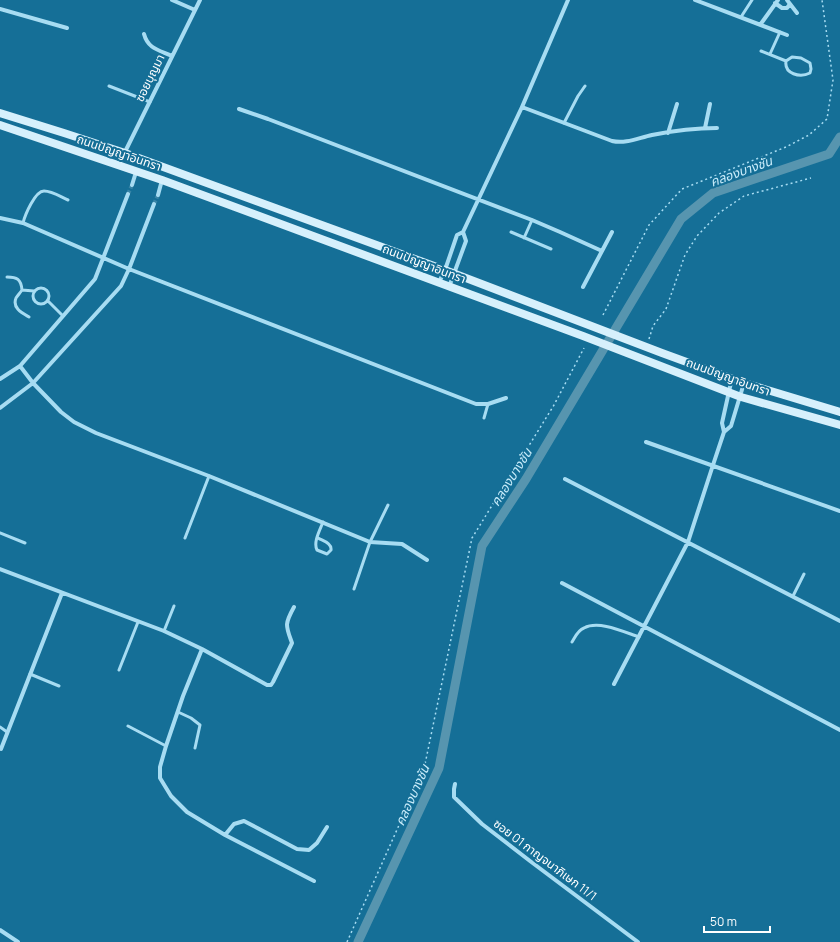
<svg xmlns="http://www.w3.org/2000/svg" width="840" height="942" font-family="Manrope,'Noto Sans Thai',sans-serif">
	<style>
		.lines { fill: none; stroke-linecap: round; stroke-linejoin: round }
		.canal { stroke: #5795af; stroke-width: 9 }
		.street-tunnel { stroke: #3885a7; stroke-width: 4; stroke-dasharray: 4 2; stroke-linecap: butt }
		.path { stroke: #a7dcf2; stroke-width: 1.5; stroke-dasharray: 2 3; stroke-linecap: butt }
		.lane { stroke: #a7dcf2; stroke-width: 3 }
		.street { stroke: #a7dcf2; stroke-width: 4 }
		.secondary { stroke: #d6f0fc; stroke-width: 8 }
		.labels { text-anchor: middle; stroke-width: 4; stroke-linejoin: round; paint-order: stroke }
		.street-label { font-size: 12px; fill: #fff; stroke: #156f97 }
		.water-label { font-size: 13px; font-style: italic; fill: #caedfb; stroke: #156f97 }
	</style>
	<rect width="100%" height="100%" fill="#156f97"/>
	<g class="lines">
		<path class="canal" d="M358,942L439,768L482,546L526,479L681,219L713,193L829,154L840,137"/>
		<path class="street-tunnel" d="M128,194L132,185
			M154,204L158,195"/>
		<path class="path" d="M603,315L649,225L682,189L786,147L809,135L827,119L833,80L822,0
			M649,339L653,326L666,309L685,255L697,236L719,213L744,196L811,178
			M347,942L424,769L472,538L554,405L584,348"/>
		<path class="lane" d="M741,17L752,0
			M761,51L786,61
			M770,54L780,32
			M792,57L801,58L810,63L811,69L810,73C800,78 784,74 786,61Z
			M109,86L150,102
			M564,123L578,96L585,86
			M23,223C25,215 35,191 44,191C52,191 61,197 68,200
			M511,232L551,249
			M524,238L532,220
			M7,277C17,277 21,279 22,290
			M33 296a8 8 0 1 1 16 0a8 8 0 1 1-16 0Z
			M48,301L63,316
			M29,317C22,313 12,308 16,298C18,295 20,293 22,290L34,291
			M484,418L488,404
			M0,533L25,543
			M185,538L209,476
			M318,538C323,541 332,543 331,550L327,554L317,550C313,542 320,530 323,522
			M354,589L370,542L388,505
			M793,596L804,574
			M164,631L174,606
			M572,642C575,637 578,630 584,628C599,620 624,632 639,637
			M119,670L138,622
			M30,674L59,686
			M178,712L191,718L200,725L195,748
			M128,726L166,746
			M0,727L7,732"/>
		<path class="street" d="M172,0L195,10
			M695,0L787,35
			M787,0L797,13
			M775,3L782,8H787L790,4
			M0,9L67,28
			M760,25L778,0
			M144,34C148,49 159,50 172,56
			M522,107L612,141C626,144 638,138 652,135C672,131 696,128 717,128
			M239,109L268,119L532,220L560,232L602,251L583,287
			M705,128L710,104
			M668,133L677,104
			M118,166L200,0
			M132,185L136,172
			M158,195L162,180
			M0,218L23,223L129,269L476,404H488L506,398
			M602,251L612,232
			M439,282L445,270L457,235L463,232L522,107L568,0
			M449,287L466,241L463,232
			M20,366L33,383L61,412L74,422L96,433L209,476L370,542L402,544L427,560
			M0,379L20,366L95,279L128,194
			M0,408L33,383L121,286L129,269L154,204
			M724,432L722,423L732,378
			M646,442L840,511
			M565,479L840,621
			M0,569L164,631L202,649L183,696L166,746L160,767V778L171,796L187,812L225,835L314,881
			M562,583L840,730
			M202,649L267,685H271L273,682L292,643C286,626 284,625 294,607
			M614,684L688,542L713,465L724,432L731,426L744,383
			M1,749L62,593
			M455,784L454,789V797L482,824L530,861L638,942
			M225,835L234,824L244,821L297,849L309,850L317,843L327,827
			M0,930L18,942"/>
		<path class="secondary" d="M0,113L64,133L125,153L445,270L662,353L744,383L840,412
			M0,125L162,180L583,336L741,397L840,425"/>
	</g>
	<g class="labels">
		<g class="street-label">
			<text transform="translate(150 78) rotate(-64)" y="4">ซอยบุญมา</text>
			<text transform="translate(119 153) rotate(19)" y="4">ถนนปัญญาอินทรา</text>
			<text transform="translate(424 264) rotate(21)" y="4">ถนนปัญญาอินทรา</text>
			<text transform="translate(728 377) rotate(20)" y="4">ถนนปัญญาอินทรา</text>
			<text transform="translate(545 860) rotate(37)" y="4">ซอย 01 กาญจนาภิเษก 11/1</text>
		</g>
		<g class="water-label">
			<text transform="translate(741 171) rotate(-20)" y="5">คลองบางชัน</text>
			<text transform="translate(511 477) rotate(-58)" y="5">คลองบางชัน</text>
			<text transform="translate(412 795) rotate(-66)" y="5">คลองบางชัน</text>
		</g>
	</g>
	<path d="M704 926v6h66v-6" fill="none" stroke="#ffffff" stroke-width="2"/>
	<text x="710" y="926" font-size="12" fill="#ffffff" stroke="#156f97" stroke-width="3" paint-order="stroke">50 m</text>
</svg>
